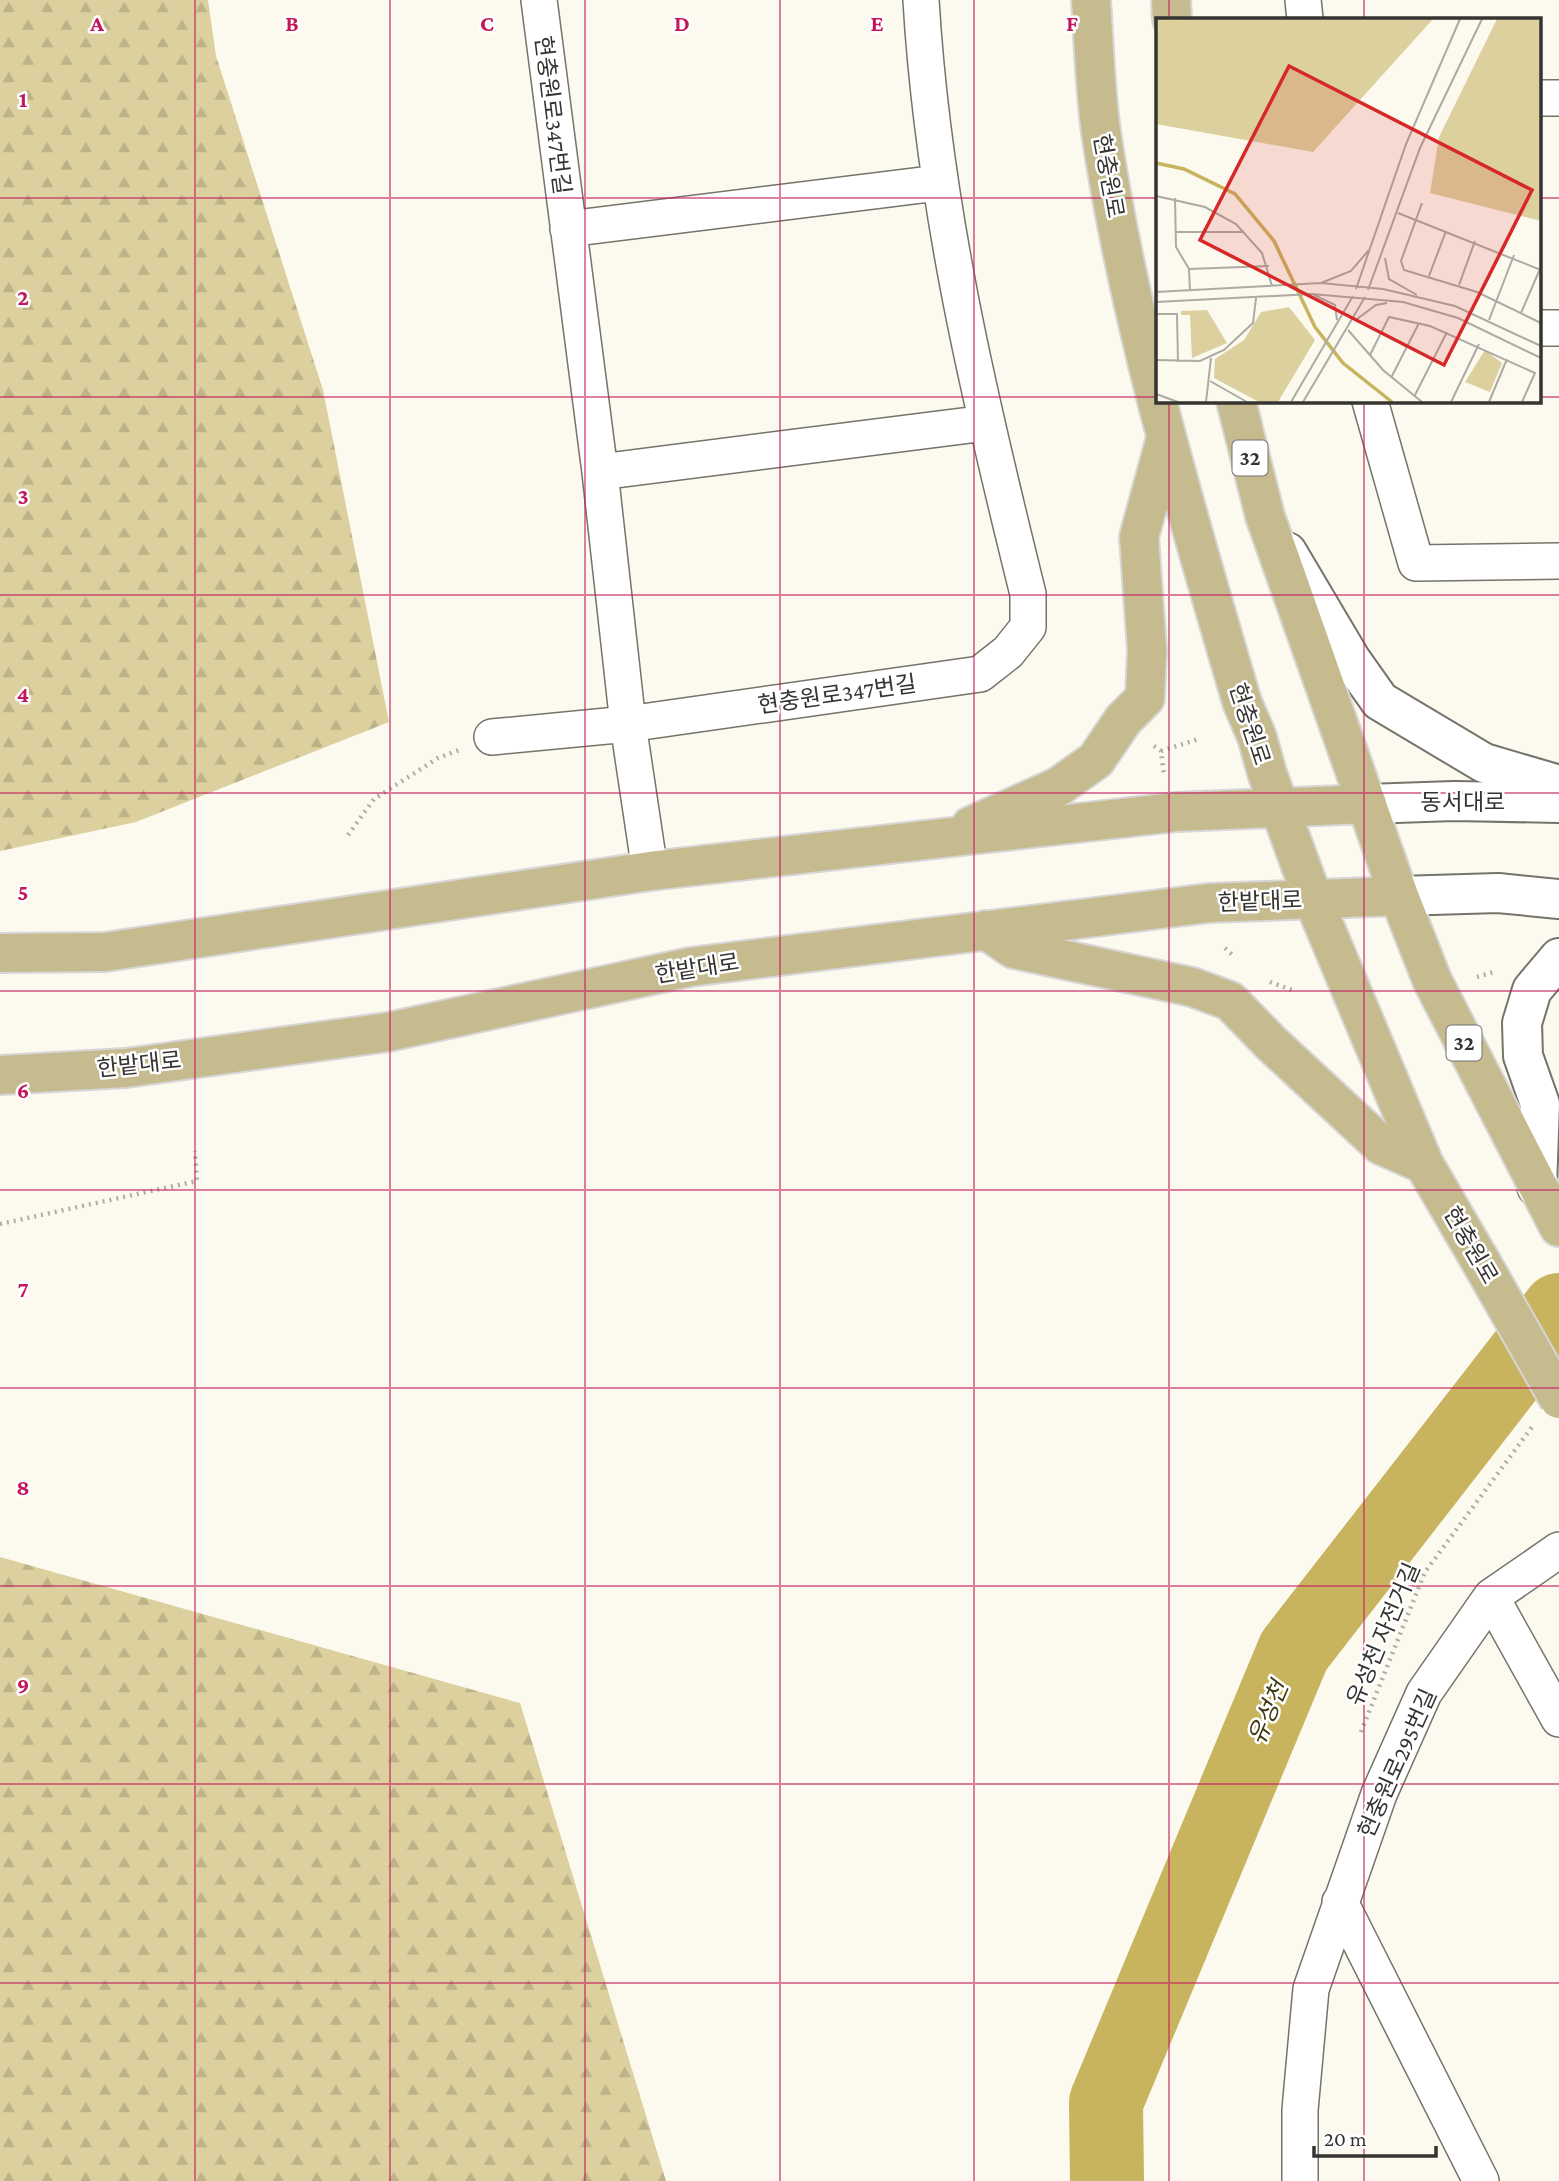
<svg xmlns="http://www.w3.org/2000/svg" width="1559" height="2181" font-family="'Crimson Pro','Noto Sans KR',serif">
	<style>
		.forest { fill: url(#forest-firs) }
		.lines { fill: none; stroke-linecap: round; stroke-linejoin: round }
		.river { stroke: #c8b35f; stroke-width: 74 }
		.minor-casing { stroke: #75736a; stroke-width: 38 }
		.tertiary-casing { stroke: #75736a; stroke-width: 42 }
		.primary-casing { stroke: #d7d6d6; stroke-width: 42 }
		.path { stroke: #afada5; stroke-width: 4.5; stroke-dasharray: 2 5; stroke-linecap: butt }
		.minor { stroke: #fff; stroke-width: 35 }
		.tertiary { stroke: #fff; stroke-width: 38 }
		.primary { stroke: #c6bb8f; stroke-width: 38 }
		.primary-bridge-casing { stroke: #d7d6d6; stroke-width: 42; stroke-linecap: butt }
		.primary-bridge { stroke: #c6bb8f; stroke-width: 38 }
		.grid { fill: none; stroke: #c2185b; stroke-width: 2; stroke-opacity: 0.55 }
		.labels { text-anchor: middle; stroke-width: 5; stroke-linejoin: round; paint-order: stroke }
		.shield { fill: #fff; stroke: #72716f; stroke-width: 2 }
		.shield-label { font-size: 21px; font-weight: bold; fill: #353431 }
		.street-label { font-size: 23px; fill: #353431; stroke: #fff }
		.water-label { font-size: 24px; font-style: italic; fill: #413914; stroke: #fff }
		.inset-river { fill: none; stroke: #c8b35f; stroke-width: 3.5 }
		.inset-road { fill: none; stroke: #acaaa3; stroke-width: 2 }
		.view { fill: #d62828; fill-opacity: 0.15; stroke: #d62828; stroke-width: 3.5 }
		.inset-edge { fill: none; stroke: #353431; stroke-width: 3.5 }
		.grid-label { font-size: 23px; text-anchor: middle; font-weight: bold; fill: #c2185b; stroke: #fff; stroke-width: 5; stroke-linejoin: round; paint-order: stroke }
	</style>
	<defs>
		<pattern id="forest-firs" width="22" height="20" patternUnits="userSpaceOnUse" patternTransform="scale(1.75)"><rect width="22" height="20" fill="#dcd09f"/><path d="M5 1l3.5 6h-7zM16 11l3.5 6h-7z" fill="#bdb389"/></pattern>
	</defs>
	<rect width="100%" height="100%" fill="#fcf9ef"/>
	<path class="forest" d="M0,0H208L216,56L323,390L389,722L136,822L0,851Z
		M0,1557L520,1703L666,2181H0Z"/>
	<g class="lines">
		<path class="river" d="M1107,2181L1106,2102L1294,1651L1559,1310"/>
		<defs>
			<path id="minor" d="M539,0L600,472L628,724L650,871
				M1303,0L1305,19
				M1540,98H1559
				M568,229L938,183
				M1540,328H1559
				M1370,401L1416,563L1559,561
				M600,472L986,423
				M492,737L628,724L980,674L1008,652L1028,627V594C979,397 933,203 921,0
				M1491,1597L1559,1719
				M1340,1902L1481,2181
				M1300,2181V2110L1311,1989L1379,1794L1424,1693L1491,1597L1559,1550"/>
			<path id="tertiary" d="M1287,552L1351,660L1380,701L1484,763L1559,785
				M1367,804L1454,801L1559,803
				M1399,896L1498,893L1559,899
				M1537,1187L1540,1104L1523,1056L1522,1023L1532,990L1559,958"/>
			<path id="primary" d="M1091,0C1094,44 1095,89 1101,132C1130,326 1187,514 1242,702L1257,737L1267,773L1313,899L1424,1164L1481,1262
				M1171,0L1172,19
				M1236,401L1265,516L1399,896L1432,980L1559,1227
				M971,826L1058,787L1096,760L1123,720L1145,698L1147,650L1139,537L1166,438
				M986,930L1014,949L1192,987L1230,1001L1272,1044L1381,1145L1424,1164
				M0,953L105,952L650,871L1176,812L1367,804
				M0,1075L126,1068L388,1032L690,967L1209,903L1399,896"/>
		</defs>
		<use href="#minor" class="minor-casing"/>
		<use href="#tertiary" class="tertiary-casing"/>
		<use href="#primary" class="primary-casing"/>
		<path class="path" d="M1154,746L1161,751L1164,775
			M1161,751L1199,739
			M348,835L374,799L438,758L459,750
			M1225,948L1235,957
			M1477,977L1497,971
			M1270,982L1292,990
			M0,1224L197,1181L195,1151
			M1361,1732L1425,1572L1532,1427"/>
		<use href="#minor" class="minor"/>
		<use href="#tertiary" class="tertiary"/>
		<use href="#primary" class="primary"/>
		<defs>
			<path id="primary-bridge" d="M1481,1262L1559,1399"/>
		</defs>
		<use href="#primary-bridge" class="primary-bridge-casing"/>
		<use href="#primary-bridge" class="primary-bridge"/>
	</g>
	<path class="grid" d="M195,0V2181M390,0V2181M585,0V2181M780,0V2181M974,0V2181M1169,0V19M1364,0V19M0,198H1158M1540,198H1559M0,397H1158M1540,397H1559M1169,401V2181M1364,401V2181M0,595H1559M0,793H1559M0,991H1559M0,1190H1559M0,1388H1559M0,1586H1559M0,1784H1559M0,1983H1559"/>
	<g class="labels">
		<g class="shield">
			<rect x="1232.5" y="440.5" width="35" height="35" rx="5"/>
			<rect x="1446.5" y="1025.5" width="35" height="35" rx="5"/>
		</g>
		<g class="shield-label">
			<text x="1250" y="465">32</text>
			<text x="1464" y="1050">32</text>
		</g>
		<g class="street-label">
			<text transform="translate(553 115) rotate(83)" y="8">현충원로347번길</text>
			<text transform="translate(1109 176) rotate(80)" y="8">현충원로</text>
			<text transform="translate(837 694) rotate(-8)" y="8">현충원로347번길</text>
			<text transform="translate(1250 724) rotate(72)" y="8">현충원로</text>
			<text x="1463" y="810">동서대로</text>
			<text transform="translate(1260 901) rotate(-2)" y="8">한밭대로</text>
			<text transform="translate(697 968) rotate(-9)" y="8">한밭대로</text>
			<text transform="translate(139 1064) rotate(-6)" y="8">한밭대로</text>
			<text transform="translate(1471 1245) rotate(60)" y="8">현충원로</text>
			<text transform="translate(1383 1634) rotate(-67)" y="8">유성천 자전거길</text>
			<text transform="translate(1397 1763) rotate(-66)" y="8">현충원로295번길</text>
		</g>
		<g class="water-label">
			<text transform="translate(1268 1713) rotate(-67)" y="8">유성천</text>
		</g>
	</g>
	<g transform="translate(1156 18)">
		<rect width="385" height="385" fill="#fcf9ef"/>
		<path d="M0,1H277L157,134L0,106ZM341,1H385V203L274,175L283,119Z" fill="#dcd09f"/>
		<path d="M133,289L159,322L122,384H103L58,360L59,341L88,322L105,294ZM51,292L71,325L36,340L34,297H25V293ZM329,332L346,345L334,374L309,364Z" fill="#dcd09f"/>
		<path class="inset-river" d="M0,145L28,151L79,176L118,223L159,309L187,345L236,384"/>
		<path class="inset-road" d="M0,178L49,189L80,206L106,235L116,268M19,180L20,229L33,251L113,248M266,185L245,243L248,252L321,274L385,305M242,195L385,252M20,214H88M229,240L233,261L261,277M33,251L34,273M273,258L290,213M165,265L195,253L213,232M303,267L319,223M200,271L250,126L304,1M212,272L264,130L326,1M0,274L165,265L227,271L299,288L385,328M158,277L179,287L181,302M0,284L156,276L247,284L302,300L385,340M365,295L384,251M0,296H21L22,344M201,301L220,287L231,285M333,302L358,237M192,312L227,352L266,384M214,337L233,299L274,308L379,355L366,384M0,342L44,343L68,332L97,305L100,280M235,360L263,305M54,363L91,384M0,376L22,384M258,379L291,314M50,384L55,340M135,384L197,278M147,384L209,279M295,384L323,326M333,384L351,341"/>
		<path class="view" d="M133,48L376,172L288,347L44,222Z"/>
		<rect width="385" height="385" class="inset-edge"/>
	</g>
	<g class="grid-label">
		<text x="97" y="31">A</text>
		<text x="292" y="31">B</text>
		<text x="487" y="31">C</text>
		<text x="682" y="31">D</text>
		<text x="877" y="31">E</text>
		<text x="1072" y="31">F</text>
		<text x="23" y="107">1</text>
		<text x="23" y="305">2</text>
		<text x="23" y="504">3</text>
		<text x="23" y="702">4</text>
		<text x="23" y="900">5</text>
		<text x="23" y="1098">6</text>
		<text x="23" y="1297">7</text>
		<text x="23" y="1495">8</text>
		<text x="23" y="1693">9</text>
	</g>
	<path d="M1314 2146v10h122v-10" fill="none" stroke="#353431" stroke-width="3.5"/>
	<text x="1324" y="2146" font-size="21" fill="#353431" stroke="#ffffff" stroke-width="5" paint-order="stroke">20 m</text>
</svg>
